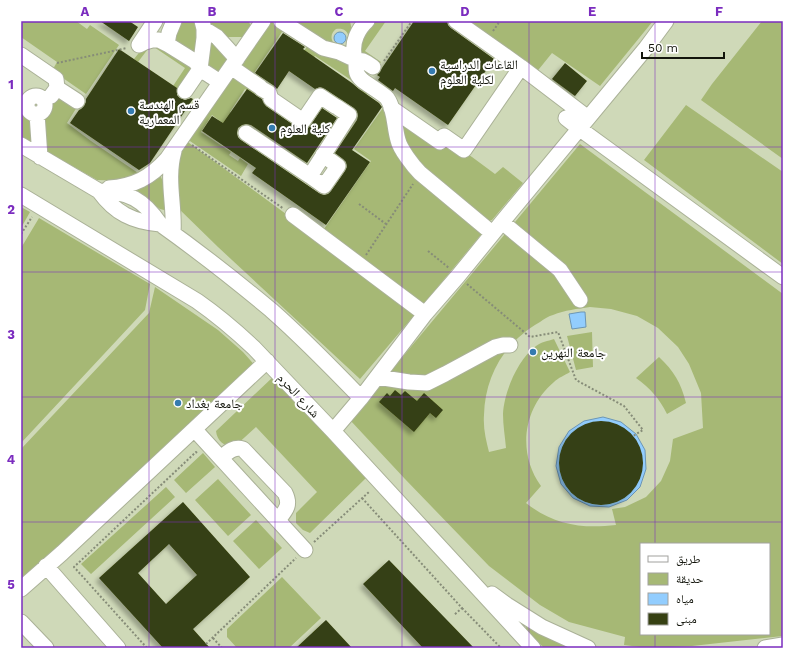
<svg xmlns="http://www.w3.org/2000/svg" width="804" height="669" font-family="'Work Sans','Noto Naskh Arabic',sans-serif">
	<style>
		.built { fill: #cfd9b8; fill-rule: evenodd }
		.green { fill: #a6b875; fill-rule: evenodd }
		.water { fill: #92cdfe; stroke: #6c96b5; fill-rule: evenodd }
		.building { fill: #364012; fill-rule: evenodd; filter: url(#shadow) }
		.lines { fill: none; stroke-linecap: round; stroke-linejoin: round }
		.minor-casing { stroke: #aab197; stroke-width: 17 }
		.path { stroke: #868c78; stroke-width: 2; stroke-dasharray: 2 2; stroke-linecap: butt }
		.minor { stroke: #fff; stroke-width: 15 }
		.grid { fill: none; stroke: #7b2cbf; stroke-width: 1; stroke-opacity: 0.55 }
		.poi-dot { fill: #357bb0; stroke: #fff; stroke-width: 1.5 }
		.labels { text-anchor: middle; stroke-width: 4; stroke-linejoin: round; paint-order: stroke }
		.poi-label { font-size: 13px; fill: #13150c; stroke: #fff; text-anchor: start }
		.street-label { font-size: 13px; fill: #13150c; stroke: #fff }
		.neatline { fill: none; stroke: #7b2cbf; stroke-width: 1.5 }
		.grid-label { font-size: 13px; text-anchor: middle; font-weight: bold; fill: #7b2cbf }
	</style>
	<defs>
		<filter id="shadow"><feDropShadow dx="-3.5" dy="3.5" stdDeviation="2" flood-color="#0004"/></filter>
	</defs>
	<rect width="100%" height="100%" fill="#dbe3c8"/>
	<path class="built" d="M21,21H783V648H21ZM641,544H769V634H641Z"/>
	<path class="green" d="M21,21H76L87,29L90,25L119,45L86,94L60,76L53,69L57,62L21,37Z
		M179,21H199L196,55L174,44Z
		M207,21H248L250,24L251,27L243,37H224Z
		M266,21H277L348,62L369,90L365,97L359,94L363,88L315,56L311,61L302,54L308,45L284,29L250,79L256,92L254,95L245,89L230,112L237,118L228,127L212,115L201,132L231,152L229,155L238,161L240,158L248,164L241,176L187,139Z
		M285,21H350L353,36L349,37C347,30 343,28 336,29C331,33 330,38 334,44L332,48Z
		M375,21H386L365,51L381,62L378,66L361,53L362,41L371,24Z
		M451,21H653L600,86L552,53L535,74Z
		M762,21H783V159L701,100L712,84Z
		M209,39L231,57L220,74L207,67Z
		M149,42L194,65L178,89L173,86L185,68L151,45L138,62L134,59L146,44Z
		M57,94L77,107L67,123L91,141L141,175L130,181L97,180L46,151L40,119Z
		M21,100L25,104L26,108L30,113L36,145L21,138Z
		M385,105L405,161L484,231L422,306L322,232L371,161L354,149Z
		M686,105L783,172V264L644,160Z
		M398,122L446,140L472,157L495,174L503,167L523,183L492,220L489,221L484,220L414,163Z
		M185,140L350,261L417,312L360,379L218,247L176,206L175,164Z
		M580,144L783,294V636L692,646L648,648L624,645L625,637L569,622L540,605L489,566L405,479L350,420ZM590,307L611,309L637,316L658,328L678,347L689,364L701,393L703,428L673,439L670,461L661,481L646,497L625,507L612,509L616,525C582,529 554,525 526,503L541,486C517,453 523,408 554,382C558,378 565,375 570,372L554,339C548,341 541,342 536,346C518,359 504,392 503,414C503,425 505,437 506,448L489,452C486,440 483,428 484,415C485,375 505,342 540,322C544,319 549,316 553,315C565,310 577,309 590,307ZM641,544H769V634H641Z
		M161,177L163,182L167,206L164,210L160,209L139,194L137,190L156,178Z
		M21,207L30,212L21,228Z
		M39,218L150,284L145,310L21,443V248Z
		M155,287L218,330L243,352L258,369L26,578L21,576V449L149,313Z
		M592,332L593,367L576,370L567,336Z
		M659,357C674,371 681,383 686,403L667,414C659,398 651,389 636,378Z
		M273,377L367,477L310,533L303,530L296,523V513L317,492L256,427L234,447C224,446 217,441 216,431Z
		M203,453L215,467L186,493L174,480Z
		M218,479L251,515L228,536L195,500Z
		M166,487L175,497L91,574L81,564Z
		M256,520L282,548L259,569L233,541Z
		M282,577L321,618L289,648H237L227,637V629Z
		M528,625L575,648H544L525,629Z"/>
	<path class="water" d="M334 38a6 6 0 1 1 12 0a6 6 0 1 1-12 0Z
		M581,312H585L586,327L572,329L569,314Z
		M603,417L621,422L636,434L645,450L646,469L640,487L627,500L609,507L590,506L573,498L561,484L556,466L559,447L569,431L584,421ZM602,431C606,432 610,432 614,434C620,436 626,442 629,448C636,462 632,480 619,489C613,493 605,494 599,494C588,493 579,487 574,478C564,463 573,439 590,433C594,432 598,432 602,431Z"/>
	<path class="building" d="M100,21H129L138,27L129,41Z
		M414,21H447L448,25L451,28L494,59L448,125L395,88L393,91L378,80L380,77L377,75L380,72L382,68Z
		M283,33L305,47L303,49L352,83L359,89L379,103L382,107L352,150L370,162L326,225L252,173L256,168L202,131L212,116L223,123L247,89L262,99L266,106L298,128L302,130L307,129L310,126L322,108L337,118L307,163L251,125L246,124L242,125L238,128L237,133L238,137L241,140L319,193L324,195L328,194L331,191L345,171L347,167L346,162L343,159L335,153L357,120L358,116L357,111L354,108L325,89L320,87L315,89L289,71L277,89L273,85L255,73Z
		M119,49L177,88V95L180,98L185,100L191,98L193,99L150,163L139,170L70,123L79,110L81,109L84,106L86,102V99Z
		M565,63L587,81L575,96L552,79Z
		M395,390L401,395L405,391L417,401L424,393L443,410L436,418L430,413L414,432L379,402L387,393L390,396Z
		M559 463a42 42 0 1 1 84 0a42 42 0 1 1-84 0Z
		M183,502L250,577L193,629L210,648H163L99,578ZM169,544L197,575L166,604L138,573Z
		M389,560L474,648H423L363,584Z
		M326,620L352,648H296Z"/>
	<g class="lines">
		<defs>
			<path id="minor" d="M281,21L323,48L339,52L356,60L363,61L367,63L373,67
				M367,21C358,29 352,42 354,54C354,55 356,60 356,60C356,69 355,74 362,80C368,85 382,93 387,98C395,109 394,127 398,140C400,149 413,166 420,173L492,233
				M456,21L521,67L588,118
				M204,29L217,37L237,59
				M167,44L169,33L174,21
				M139,45L145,42L152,40H159L167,44L196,62L200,69L220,82
				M139,45L155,21
				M21,55L56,79L57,88
				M231,67L260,87
				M262,89L269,93L271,99L303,121L320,96L335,106
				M185,91L200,69L204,38V29L202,21
				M27 105a9 9 0 1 1 18 0a9 9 0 1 1-18 0Z
				M51,96L57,88L77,101
				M391,108L440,142L444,136L464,150L521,67
				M37,114L40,157
				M566,118L580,129L783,277
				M246,133L310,176L349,115L337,107
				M21,145L99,191C115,213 133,222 160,224
				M310,176L324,186L338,166L323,155
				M109,188C134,186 150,178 167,159L263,21
				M99,191C128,191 144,200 160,224C198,251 235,280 271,310C303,338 332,368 361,398
				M21,195L197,301C217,315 236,331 254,348L333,431L533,648
				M293,215L425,314
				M502,222L560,270L580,300
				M173,233C175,205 166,180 174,151
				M377,377L409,382L427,383L445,374L495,347L503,345H510
				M195,430L305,550
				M333,431L361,398L425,314L458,276L502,222L646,48L666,21
				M221,458C228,452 234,446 243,449L285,493C291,505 286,510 278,520
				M46,566L118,648
				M21,589L62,553L267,361
				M492,594L507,605L542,627L588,648
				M21,622L46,648
				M765,648L783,645"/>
		</defs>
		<use href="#minor" class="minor-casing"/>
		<path class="path" d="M493,31L500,21
			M384,61L412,21
			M57,63L127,48
			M192,145L284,209
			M359,204L386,224
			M21,234L32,217
			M428,251L449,268
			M366,255L413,184
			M467,284L530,337L558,332L576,380L624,406L643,430L633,436
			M362,498L462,608L454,615
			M314,542L370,491
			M462,608L501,648
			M213,638L222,648
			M206,644L296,558
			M147,648L74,567L196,452L197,453"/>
		<use href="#minor" class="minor"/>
	</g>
	<path class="grid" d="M149,21V648M275,21V648M402,21V648M529,21V648M655,21V544M21,147H783M21,272H783M21,397H783M21,522H783M655,634V648"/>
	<g class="poi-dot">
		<circle cx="432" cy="71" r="4"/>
		<circle cx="131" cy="111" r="4"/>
		<circle cx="272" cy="128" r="4"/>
		<circle cx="533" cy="352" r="4"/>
		<circle cx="178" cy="403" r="4"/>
	</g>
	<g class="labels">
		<g class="poi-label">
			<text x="440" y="69">القاعات الدراسية<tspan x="440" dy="15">لكلية العلوم</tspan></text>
			<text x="139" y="109">قسم الهندسة<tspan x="139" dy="15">المعمارية</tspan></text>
			<text x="280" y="133">كلية العلوم</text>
			<text x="541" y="357">جامعة النهرين</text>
			<text x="186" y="408">جامعة بغداد</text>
		</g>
		<g class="street-label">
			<text transform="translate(299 395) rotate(47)" y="5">شارع الحرم</text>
		</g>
	</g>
	<rect width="804" height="669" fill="none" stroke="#ffffff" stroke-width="44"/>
	<rect x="640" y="543" width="130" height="92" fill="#ffffff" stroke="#a1a19e"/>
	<rect x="648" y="556" width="20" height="6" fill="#ffffff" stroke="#a1a19e"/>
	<text x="676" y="563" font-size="12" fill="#13150c">طريق</text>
	<rect x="648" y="573" width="20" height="12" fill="#a6b875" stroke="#a1a19e"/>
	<text x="676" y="583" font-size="12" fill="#13150c">حديقة</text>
	<rect x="648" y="593" width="20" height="12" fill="#92cdfe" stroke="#a1a19e"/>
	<text x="676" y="603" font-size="12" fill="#13150c">مياه</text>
	<rect x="648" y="613" width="20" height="12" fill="#364012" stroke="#a1a19e"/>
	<text x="676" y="623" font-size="12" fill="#13150c">مبنى</text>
	<path d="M642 52v6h82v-6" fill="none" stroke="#13150c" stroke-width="2"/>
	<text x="648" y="52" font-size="12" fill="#13150c" stroke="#ffffff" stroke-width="3" paint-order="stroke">50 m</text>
	<rect x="22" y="22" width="760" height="625" class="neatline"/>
	<g class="grid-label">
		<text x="85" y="16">A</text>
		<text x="212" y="16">B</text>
		<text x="339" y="16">C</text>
		<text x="465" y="16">D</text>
		<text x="592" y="16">E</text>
		<text x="719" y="16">F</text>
		<text x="11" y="89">1</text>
		<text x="11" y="214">2</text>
		<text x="11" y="339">3</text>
		<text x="11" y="464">4</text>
		<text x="11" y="589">5</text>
	</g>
</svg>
